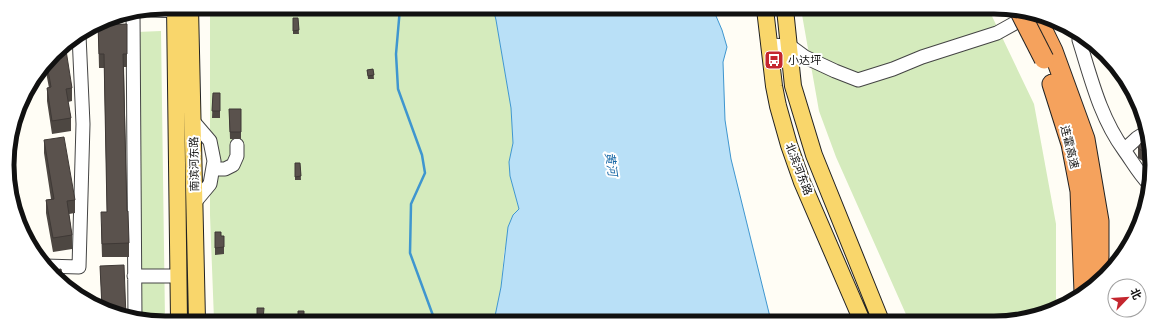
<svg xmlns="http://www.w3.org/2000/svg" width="1159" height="330" font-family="Merriweather,'Noto Sans SC',serif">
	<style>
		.green { fill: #d5ebbd }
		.water { fill: #b9e0f7; stroke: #3f96cf }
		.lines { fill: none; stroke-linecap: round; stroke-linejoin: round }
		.stream { stroke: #3f96cf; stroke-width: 2.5 }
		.minor-casing { stroke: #444; stroke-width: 15 }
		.major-casing { stroke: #222; stroke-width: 18 }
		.highway-casing { stroke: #222; stroke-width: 21 }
		.minor { stroke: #fff; stroke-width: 13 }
		.major { stroke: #f9d66b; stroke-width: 16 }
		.highway { stroke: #f5a25d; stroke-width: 19 }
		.highway-bridge-casing { stroke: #222; stroke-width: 21; stroke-linecap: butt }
		.highway-bridge { stroke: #f5a25d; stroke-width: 19 }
		.wall { fill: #4d4742 }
		.building { fill: #5a524d; stroke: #3f3936 }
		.labels { text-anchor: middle; stroke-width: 4; stroke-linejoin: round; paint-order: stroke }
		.poi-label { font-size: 11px; fill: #111; stroke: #fff; text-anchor: start }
		.street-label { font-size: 11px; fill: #111; stroke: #fff }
		.water-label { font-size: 12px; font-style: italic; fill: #1768a6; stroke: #fff }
		.rim { fill: none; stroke: #111; stroke-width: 5 }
	</style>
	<rect width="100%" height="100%" fill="#fffdf5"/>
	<path class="green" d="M210,7L493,8L496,20L511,108L513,143L509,162L510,176L519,209L513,215L504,253L501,287L494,321L214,320L210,215Z
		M801,9L989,10L1034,104L1056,224V309L1014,322L909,321L836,157L819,111Z
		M161,31L165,320H140L137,32Z"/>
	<path class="water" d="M493,8L713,9L722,30L727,47L723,62L725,120L731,159L771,321H494L501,287L508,227L513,215L519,209L510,176L509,162L513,143L511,108L496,20Z"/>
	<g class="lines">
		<path class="stream" d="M400,8L396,54L398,89L422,155L425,173L411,204L410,253L435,321"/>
		<defs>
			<path id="minor" d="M149,10L184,11
				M133,13L135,320
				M1080,33L1079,40C1091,78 1100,117 1124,150L1137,138L1148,131
				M769,45L790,46L805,57L835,71L858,80L893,69L922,57L997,33L1015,23L1028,11
				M192,120L210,141L214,161L210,184L195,202
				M1124,150C1132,161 1139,174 1149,184
				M213,169H225L233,165L237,156V145
				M45,266L79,267L83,124L79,35
				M134,276H178"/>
			<path id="major" d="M175,7L179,320
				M190,7L197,320
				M765,9L774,86L778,106L789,145L802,182L862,321
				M785,9L793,86L814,155L881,321"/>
			<path id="highway" d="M1035,14L1053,51L1085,139L1099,221V256L1097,283
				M1052,84L1071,144L1080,191L1084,292"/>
		</defs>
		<use href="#minor" class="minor-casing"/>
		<use href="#major" class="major-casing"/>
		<use href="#highway" class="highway-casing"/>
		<use href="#minor" class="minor"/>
		<use href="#major" class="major"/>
		<use href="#highway" class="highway"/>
		<defs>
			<path id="highway-bridge" d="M1019,10L1044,59"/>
		</defs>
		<use href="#highway-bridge" class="highway-bridge-casing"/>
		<use href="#highway-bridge" class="highway-bridge"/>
	</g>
	<path class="wall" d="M293,18H298L299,34H293Z
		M127,24V67H124L127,211L129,243V257H102L101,225L107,212L104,68H99L98,25Z
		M61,46L72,88V101L68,102L71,118V131L52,134L47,101V88H49L45,67Z
		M373,69L374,79H368L367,70Z
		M213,93H220V118H212Z
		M229,109H241V139H230Z
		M1149,134V165L1138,158V148Z
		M44,140L75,200V213L69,214L72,235V249L53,252L46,213V200L51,199L44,153Z
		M7,154L12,157V171H9Z
		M295,163H300L301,180H295Z
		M215,232L221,236H224V254L215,255Z
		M100,266L126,317L102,308Z"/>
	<path class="building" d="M293,18H298L299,30L293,31Z
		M127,24V54H123L127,211H128L129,243L102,244L101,212H107L104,54H99L98,25Z
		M65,44L72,88L66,89L71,118L52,121L47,88L51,87L47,64L61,46Z
		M373,69L374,75L368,76L367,70Z
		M213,93H220V111H212Z
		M229,109H241V132H230Z
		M1148,132L1149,134V155L1138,148Z
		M64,137L75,200L67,201L72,235L53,238L46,200L54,199L44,140Z
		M10,145L12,157L8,158L7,154Z
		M295,163H300L301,176L295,177Z
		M10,180L15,210L12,206Z
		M215,232H221V236H224V247L215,248Z
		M124,265L126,317L102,308L100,266Z
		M61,269L63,282L51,271Z
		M257,308H264L263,320H257Z
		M298,311H304V320H298Z"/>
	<defs>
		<symbol id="bus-square" viewBox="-11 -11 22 22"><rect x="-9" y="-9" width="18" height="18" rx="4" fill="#c4262e" stroke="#fff"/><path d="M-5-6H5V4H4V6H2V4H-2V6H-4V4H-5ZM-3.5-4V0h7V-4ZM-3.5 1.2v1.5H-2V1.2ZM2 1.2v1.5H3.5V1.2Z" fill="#fff"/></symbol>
	</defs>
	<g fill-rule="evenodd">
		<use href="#bus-square" x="763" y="49" width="22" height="22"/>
	</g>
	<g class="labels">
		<g class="poi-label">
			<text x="788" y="64">小达坪</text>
		</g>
		<g class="street-label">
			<text transform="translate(1070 147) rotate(76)" y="4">连霍高速</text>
			<text transform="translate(194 164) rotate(-91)" y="4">南滨河东路</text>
			<text transform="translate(799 169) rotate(69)" y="4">北滨河东路</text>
		</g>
		<g class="water-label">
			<text transform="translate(611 164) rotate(81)" y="4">黄河</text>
		</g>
	</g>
	<path d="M0 0H1159V330H0ZM165 14H994A151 151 0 0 1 1145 165V165A151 151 0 0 1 994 316H165A151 151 0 0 1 14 165V165A151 151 0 0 1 165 14Z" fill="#fff" fill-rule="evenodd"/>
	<path class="rim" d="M165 14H994A151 151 0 0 1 1145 165V165A151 151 0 0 1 994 316H165A151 151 0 0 1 14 165V165A151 151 0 0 1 165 14Z"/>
	<g transform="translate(1127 298) rotate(65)"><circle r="19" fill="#ffffff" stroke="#a0a0a0"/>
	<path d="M0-3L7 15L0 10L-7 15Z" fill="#c4262e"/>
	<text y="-6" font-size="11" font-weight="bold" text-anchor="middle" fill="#111111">北</text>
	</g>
</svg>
